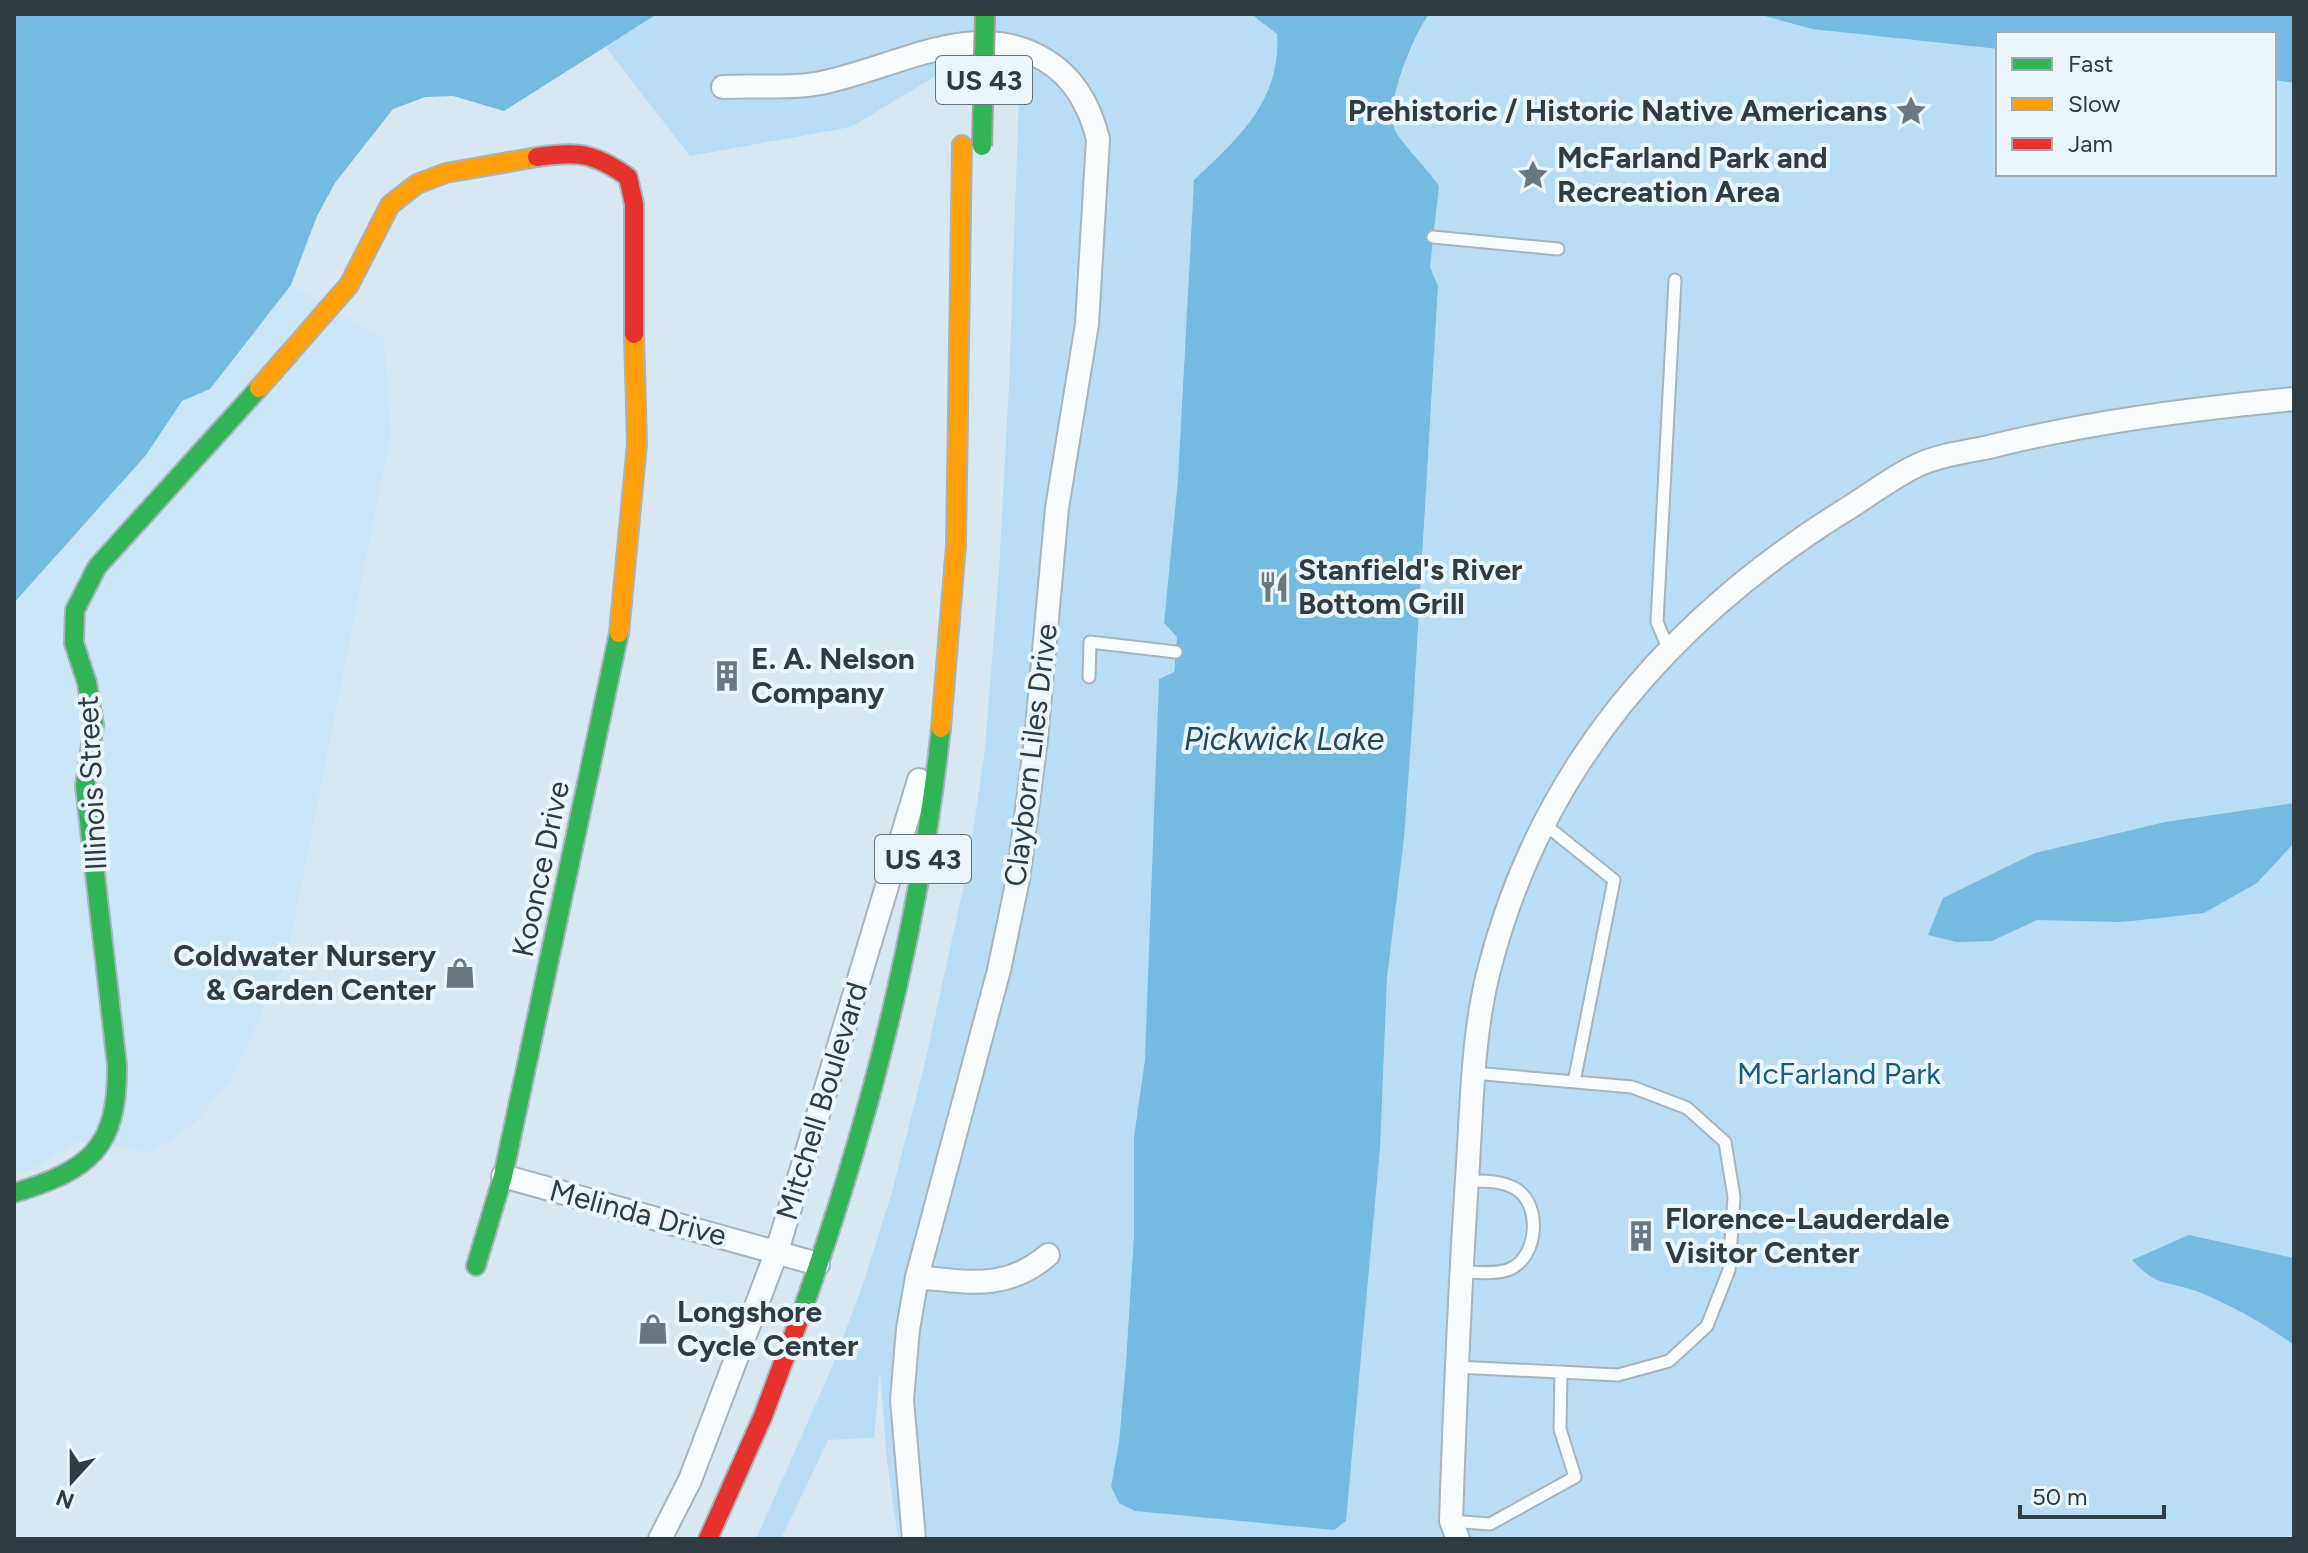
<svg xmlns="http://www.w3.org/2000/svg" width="2308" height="1553" font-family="Figtree,sans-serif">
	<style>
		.built { fill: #cbe6f7 }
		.green { fill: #b9ddf4 }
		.water { fill: #75bae0 }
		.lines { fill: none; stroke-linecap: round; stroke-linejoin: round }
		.lane-casing { stroke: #a8b4bc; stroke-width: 15 }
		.street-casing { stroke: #a8b4bc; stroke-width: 26 }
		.fast-casing { stroke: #a8b4bc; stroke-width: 22 }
		.slow-casing { stroke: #a8b4bc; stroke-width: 22 }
		.jam-casing { stroke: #a8b4bc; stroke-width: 22 }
		.lane { stroke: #f9fcfd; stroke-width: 11 }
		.street { stroke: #f9fcfd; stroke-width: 22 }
		.fast { stroke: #30b455; stroke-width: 18 }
		.slow { stroke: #ff9f0a; stroke-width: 18 }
		.jam { stroke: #e5322d; stroke-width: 18 }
		.fast-bridge-casing { stroke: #a2a097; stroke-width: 22; stroke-linecap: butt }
		.fast-bridge { stroke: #30b455; stroke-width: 18 }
		.labels { text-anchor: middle; stroke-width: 8; stroke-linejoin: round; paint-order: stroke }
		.shield { fill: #eaf5fc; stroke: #68737a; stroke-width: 2 }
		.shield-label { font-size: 28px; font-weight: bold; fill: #303b42 }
		.poi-label { font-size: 30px; font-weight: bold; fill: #303b42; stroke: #eaf5fc; text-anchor: start }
		.street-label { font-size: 30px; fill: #303b42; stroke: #eaf5fc }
		.park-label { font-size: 30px; fill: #175c7f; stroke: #eaf5fc }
		.water-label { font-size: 32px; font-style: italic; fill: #22485e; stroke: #eaf5fc }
	</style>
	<rect width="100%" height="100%" fill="#d8e8f2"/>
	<path class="built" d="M291,285L384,339L391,433L287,957L231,1080L194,1124L151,1152L78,1141L29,1171L14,1173V603L146,455L182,401L210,388Z"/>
	<path class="green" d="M657,14H1251L1277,34C1281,101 1239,137 1194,180L1178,479L1164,623L1177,637L1154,835L1145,1059L1134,1137V1234L1126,1362L1119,1442L1111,1486L1333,1530L1346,1521L1380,1149L1387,978L1404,839L1413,713L1438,286L1430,267L1439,186C1427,167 1407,150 1396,132C1381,108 1415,38 1428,15L1757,14L1812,29L1998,49V174H2274V80L2294,83V1539H898L887,1461L880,1371L874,1438L828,1440L781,1539H756L832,1367L863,1284L892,1192L926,1058L968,866L985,748L999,570L1009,385L1020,64L954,65L851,127L690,156L604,45Z"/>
	<path class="water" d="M14,14H657L504,111L453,96L425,97L393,109L335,183L317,216L291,285L210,389L182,401L146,455L14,603Z
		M1251,14H1429C1414,35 1382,108 1396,132C1405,147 1427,168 1439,186L1430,267L1438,286L1413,713L1404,839L1387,978L1380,1149L1346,1521L1334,1530L1135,1511L1119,1503L1111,1486L1119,1442L1126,1362L1134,1234V1137L1145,1059L1159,679L1174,672L1177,637L1164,623L1178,479L1194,180C1239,137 1281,101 1277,34Z
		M1757,14H2294V83L2274,80V34H1998V49L1812,29Z
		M2294,803V843L2257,883L2204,913L2122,922L2037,920L1992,941L1957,942L1928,935L1943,898L2035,853L2165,822Z
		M2189,1235L2294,1258V1345C2265,1324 2230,1304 2196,1291C2164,1280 2157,1287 2132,1260Z"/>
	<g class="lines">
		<defs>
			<path id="lane" d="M1433,237L1558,249
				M1668,648L1657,622L1675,280
				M1089,677L1090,642L1176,652
				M1543,823L1614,880L1574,1082
				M1459,1272C1474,1272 1496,1275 1510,1269C1538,1257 1542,1205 1516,1189C1500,1180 1484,1181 1466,1181
				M1456,1367L1618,1375L1669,1361L1707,1326L1729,1270L1734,1197L1725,1142L1687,1108L1632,1087L1474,1073
				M1451,1521L1490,1524L1575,1477L1560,1429L1561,1372"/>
			<path id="street" d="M723,87C753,85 786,89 815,84C889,72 973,15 1045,60C1074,77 1090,107 1098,139L1087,324L1057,508L1036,740L1018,879L999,970L917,1277L908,1329L902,1400L914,1539
				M503,1176L818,1264
				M917,1277C968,1282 1006,1291 1048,1255
				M660,1539L690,1480L777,1251L919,780
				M1458,1539L1451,1521C1455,1402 1460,1283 1468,1164C1472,1099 1473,1032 1489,970C1540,769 1670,620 1842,512C1867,497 1892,477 1918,465C1939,455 1966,452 1989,447C2089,422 2191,409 2294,399"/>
			<path id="fast" d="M14,1193C90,1170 118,1148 117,1065L85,786L94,725L87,683L74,643L75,610L97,567L259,388
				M476,1266L503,1176L619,633
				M799,1320C868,1129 919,930 941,728"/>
			<path id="slow" d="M259,388L349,285L390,205L417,184L446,173L537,157
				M619,633L637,444L634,334
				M941,728L956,545L962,145"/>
			<path id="jam" d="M537,157C579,151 594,153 628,177L634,204V334
				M708,1539L763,1416L799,1320"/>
		</defs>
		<use href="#lane" class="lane-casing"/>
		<use href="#street" class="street-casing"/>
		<use href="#fast" class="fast-casing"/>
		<use href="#slow" class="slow-casing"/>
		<use href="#jam" class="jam-casing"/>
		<use href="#lane" class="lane"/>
		<use href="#street" class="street"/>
		<use href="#fast" class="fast"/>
		<use href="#slow" class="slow"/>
		<use href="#jam" class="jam"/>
		<defs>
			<path id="fast-bridge" d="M982,146L985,14"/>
		</defs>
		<use href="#fast-bridge" class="fast-bridge-casing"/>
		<use href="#fast-bridge" class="fast-bridge"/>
	</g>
	<defs>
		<symbol id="sight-bare" viewBox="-9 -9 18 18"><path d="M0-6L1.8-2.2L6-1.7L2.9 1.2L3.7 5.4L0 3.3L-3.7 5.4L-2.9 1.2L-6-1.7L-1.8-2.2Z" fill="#6b7880" stroke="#eaf5fc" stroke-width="2.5" paint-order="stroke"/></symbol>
		<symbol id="restaurant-bare" viewBox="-9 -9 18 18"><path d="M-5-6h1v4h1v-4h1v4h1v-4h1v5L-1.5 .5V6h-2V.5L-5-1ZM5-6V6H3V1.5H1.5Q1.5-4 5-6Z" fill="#6b7880" stroke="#eaf5fc" stroke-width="2.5" paint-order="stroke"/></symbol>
		<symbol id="building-bare" viewBox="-9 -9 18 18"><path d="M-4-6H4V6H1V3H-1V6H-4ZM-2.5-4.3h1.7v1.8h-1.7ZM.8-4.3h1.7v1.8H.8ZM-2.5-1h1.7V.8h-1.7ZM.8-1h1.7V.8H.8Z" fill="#6b7880" stroke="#eaf5fc" stroke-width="2.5" paint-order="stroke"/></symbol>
		<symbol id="shop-bare" viewBox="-9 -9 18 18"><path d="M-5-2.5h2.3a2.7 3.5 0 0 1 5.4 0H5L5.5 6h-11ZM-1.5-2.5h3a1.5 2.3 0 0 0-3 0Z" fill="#6b7880" stroke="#eaf5fc" stroke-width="2.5" paint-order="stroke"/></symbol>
	</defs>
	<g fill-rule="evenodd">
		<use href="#sight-bare" x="1889" y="89" width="44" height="44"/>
		<use href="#sight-bare" x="1511" y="153" width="44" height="44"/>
		<use href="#restaurant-bare" x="1252" y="565" width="44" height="44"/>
		<use href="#building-bare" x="705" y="654" width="44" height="44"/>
		<use href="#shop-bare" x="438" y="951" width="44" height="44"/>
		<use href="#building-bare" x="1619" y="1214" width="44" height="44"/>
		<use href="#shop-bare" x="631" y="1307" width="44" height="44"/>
	</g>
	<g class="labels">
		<g class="shield">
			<rect x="936" y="56" width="96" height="48" rx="6"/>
			<rect x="875" y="835" width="96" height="48" rx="6"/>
		</g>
		<g class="shield-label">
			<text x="984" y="90">US 43</text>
			<text x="923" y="869">US 43</text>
		</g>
		<g class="poi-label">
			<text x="1887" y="121" text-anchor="end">Prehistoric / Historic Native Americans</text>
			<text x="1557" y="168">McFarland Park and<tspan x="1557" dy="34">Recreation Area</tspan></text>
			<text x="1298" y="580">Stanfield's River<tspan x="1298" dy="34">Bottom Grill</tspan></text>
			<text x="751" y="669">E. A. Nelson<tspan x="751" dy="34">Company</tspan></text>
			<text x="436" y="966" text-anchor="end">Coldwater Nursery<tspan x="436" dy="34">&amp; Garden Center</tspan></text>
			<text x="1665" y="1229">Florence-Lauderdale<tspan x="1665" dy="34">Visitor Center</tspan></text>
			<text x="677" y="1322">Longshore<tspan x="677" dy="34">Cycle Center</tspan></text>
		</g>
		<g class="street-label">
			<text transform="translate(1031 755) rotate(-83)" y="10">Clayborn Liles Drive</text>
			<text transform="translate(92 783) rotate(-93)" y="10">Illinois Street</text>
			<text transform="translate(541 869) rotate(-78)" y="10">Koonce Drive</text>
			<text transform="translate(822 1101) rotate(-73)" y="10">Mitchell Boulevard</text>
			<text transform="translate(638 1213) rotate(15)" y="10">Melinda Drive</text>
		</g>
		<g class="park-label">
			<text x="1839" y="1084">McFarland Park</text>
		</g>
		<g class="water-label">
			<text x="1284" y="750">Pickwick Lake</text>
		</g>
	</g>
	<rect width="2308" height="1553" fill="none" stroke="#303b42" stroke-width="32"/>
	<rect x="1996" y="32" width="280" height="144" fill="#eaf5fc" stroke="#a0abb2" stroke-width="2"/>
	<rect x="2012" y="58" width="40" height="12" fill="#30b455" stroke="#a0abb2" stroke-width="2"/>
	<text x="2068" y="72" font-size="24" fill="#303b42">Fast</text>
	<rect x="2012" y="98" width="40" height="12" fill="#ff9f0a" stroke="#a0abb2" stroke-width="2"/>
	<text x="2068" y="112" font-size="24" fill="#303b42">Slow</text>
	<rect x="2012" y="138" width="40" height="12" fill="#e5322d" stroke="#a0abb2" stroke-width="2"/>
	<text x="2068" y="152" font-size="24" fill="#303b42">Jam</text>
	<g transform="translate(72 1481) rotate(201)" stroke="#eaf5fc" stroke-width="6" paint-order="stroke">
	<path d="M0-6L14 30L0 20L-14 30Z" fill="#303b42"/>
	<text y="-12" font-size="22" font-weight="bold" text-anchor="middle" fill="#303b42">N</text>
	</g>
	<path d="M2020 1505v12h144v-12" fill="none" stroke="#303b42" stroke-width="4"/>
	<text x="2032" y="1505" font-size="24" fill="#303b42" stroke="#eaf5fc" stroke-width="6" paint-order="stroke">50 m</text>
</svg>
